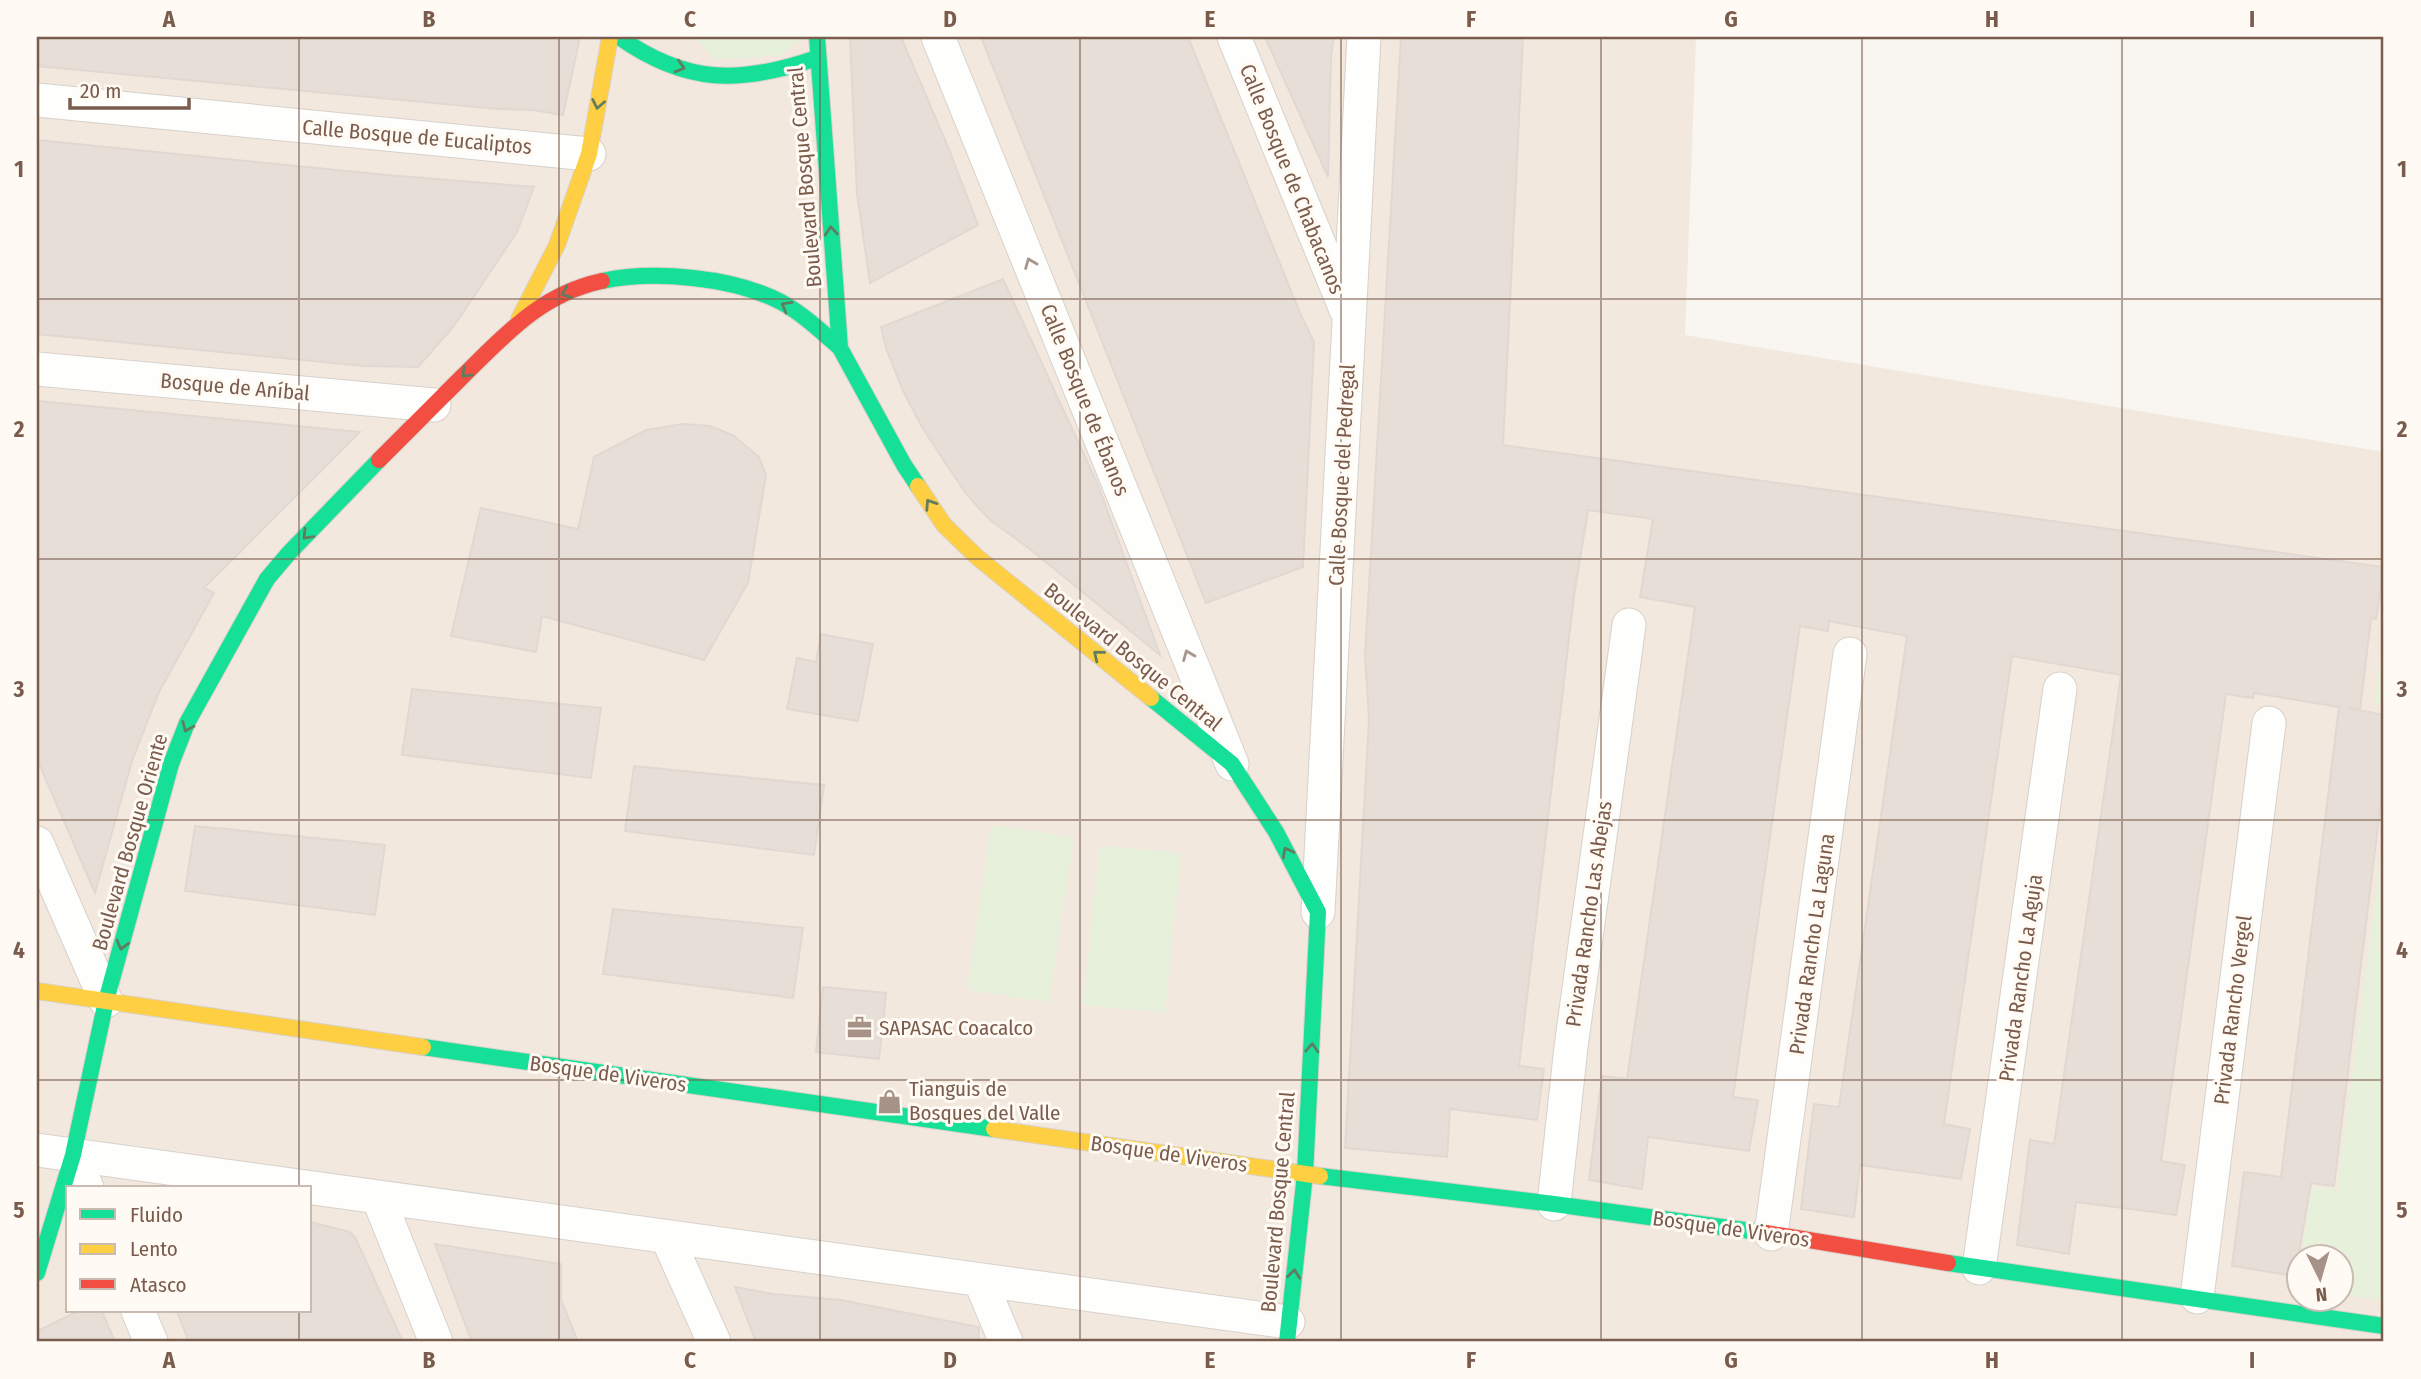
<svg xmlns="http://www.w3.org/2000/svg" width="2421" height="1379" font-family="'Fira Sans Condensed',sans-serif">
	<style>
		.residential { fill: #f2e8de; fill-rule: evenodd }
		.green { fill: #e7f0db }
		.building { fill: #e6ded7; stroke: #e2d8d2; stroke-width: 2 }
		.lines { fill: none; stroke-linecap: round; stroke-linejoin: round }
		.street-casing { stroke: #d7d1cb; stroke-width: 35 }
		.fast-casing { stroke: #d9d2cb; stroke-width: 18 }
		.slow-casing { stroke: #d9d2cb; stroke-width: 18 }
		.jam-casing { stroke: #d9d2cb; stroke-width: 18 }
		.street { stroke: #fefefd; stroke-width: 33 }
		.fast { stroke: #16e098; stroke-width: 16 }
		.slow { stroke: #ffcf43; stroke-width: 16 }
		.jam { stroke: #f24e42; stroke-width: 16 }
		.oneway { stroke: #617d60 }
		.oneway2 { stroke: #a8958b }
		.grid { fill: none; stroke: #7a5c4d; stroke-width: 2; stroke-opacity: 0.55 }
		.labels { text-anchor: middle; stroke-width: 6; stroke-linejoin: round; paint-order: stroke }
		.street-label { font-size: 21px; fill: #7a5c4d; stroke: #fffaf3 }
		.poi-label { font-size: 21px; fill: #7a5c4d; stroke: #fffaf3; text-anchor: start }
		.neatline { fill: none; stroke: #7a5c4d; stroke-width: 2.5 }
		.grid-label { font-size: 23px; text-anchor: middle; font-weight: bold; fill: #7a5c4d }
	</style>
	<rect width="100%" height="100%" fill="#f9f5f0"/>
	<path class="residential" d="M37,37H1696L1685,335L2384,452V1342H37ZM68,1188H310V1311H68ZM2298,1256H2340V1298H2298Z"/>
	<path class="green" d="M693,37H800L799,40L782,55L717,60Z
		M2384,619V706L2375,705Z
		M991,825L1074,837L1049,1002L967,990Z
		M2384,832V1301L2341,1294L2340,1256H2301L2312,1186L2337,1190Z
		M1099,846L1181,853L1165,1013L1083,1005Z"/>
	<path class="building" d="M37,37H580L563,115L533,110L498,109L37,66Z
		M850,37H901L948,147L978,225L870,283L857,194Z
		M981,37H1188L1300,313L1314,342L1303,567L1206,603Z
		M1265,37H1334L1331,56L1328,177Z
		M1401,37H1523L1503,445L2384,567L2376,619L2371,618L2360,710L2349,708L2384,715V776L2334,1186L2311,1183L2295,1276L2232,1266L2244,1172L2281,1177L2339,707L2254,693L2253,698L2226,694L2161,1161L2185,1165L2176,1215L2076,1202L2069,1254L2017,1245L2030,1140L2054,1144L2121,675L2012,656L1944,1124L1970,1129L1961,1179L1860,1165L1854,1217L1801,1209L1814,1104L1839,1107L1907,636L1829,621L1828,631L1800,626L1733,1097L1758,1100L1749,1151L1648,1137L1642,1189L1589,1180L1602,1076L1627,1079L1695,607L1640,597L1653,519L1588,510L1574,596L1519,1066L1544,1069L1537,1120L1450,1109L1447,1157L1345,1148L1369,720L1365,655Z
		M37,140L387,175L534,187L517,232L454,326L418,367L364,366L37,334Z
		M1003,279L1098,485L1160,655L1026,546L990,520L967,495L946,464L922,427L903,391L886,348L881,327Z
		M37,401L360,432L204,588L214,593L159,692L132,761L95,893L37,759Z
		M683,424L710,426L733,435L759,457L766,475L748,583L704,660L542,616L536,652L451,636L481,508L578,529L594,457L646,430Z
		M821,634L873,644L858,721L787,709L797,658L816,662Z
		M412,689L601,708L591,778L402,755Z
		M634,766L824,785L814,855L625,831Z
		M195,826L385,845L375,915L185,891Z
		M613,909L803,928L793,998L603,974Z
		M823,987L886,993L879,1059L816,1052Z
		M310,1222L350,1232L355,1237L403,1342H189L177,1311H310Z
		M435,1244L561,1264V1300L578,1342H472Z
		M735,1287L773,1294L841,1300L979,1327L978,1342H756Z
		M78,1311H102L115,1342H37V1331Z"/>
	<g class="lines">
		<defs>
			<path id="street" d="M938,37L1232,764
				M1234,37L1347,312
				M37,100L589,154
				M37,369L434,405
				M37,843L106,1001
				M1318,912L1364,37
				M37,1150L1288,1322
				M73,1155L87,1188
				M378,1197L436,1342
				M1554,1204L1571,1047L1629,625
				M1771,1234L1850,654
				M667,1237L714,1342
				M1979,1268L2060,689
				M980,1280L1006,1342
				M2197,1297L2269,723
				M138,1311L151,1342"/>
			<path id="fast" d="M619,37C687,85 741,84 817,58
				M817,37L840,348L904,465L918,486
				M602,281C654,270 733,277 781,302C803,314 821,331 840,348
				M1151,698L1232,764L1276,832L1318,912L1305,1174L1287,1342
				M423,1047L994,1129
				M1320,1176L1554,1204L1766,1233
				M1948,1263L2384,1326
				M37,1273L73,1155L106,1001L171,764L187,723L267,579L289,553L379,460"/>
			<path id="slow" d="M519,319L557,245L589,154L610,37
				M918,486L944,525L977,557L1151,698
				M37,991L423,1047
				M994,1129L1320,1176"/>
			<path id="jam" d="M379,460C407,432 435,404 463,376C506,334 541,294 602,281
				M1766,1233L1948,1263"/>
		</defs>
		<use href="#street" class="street-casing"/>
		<use href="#fast" class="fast-casing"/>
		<use href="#slow" class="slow-casing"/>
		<use href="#jam" class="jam-casing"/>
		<use href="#street" class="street"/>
		<use href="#fast" class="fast"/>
		<use href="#slow" class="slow"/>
		<use href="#jam" class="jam"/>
	</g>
	<defs><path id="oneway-chevron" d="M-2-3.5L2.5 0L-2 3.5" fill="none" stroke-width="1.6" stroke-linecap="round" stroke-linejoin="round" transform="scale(1.75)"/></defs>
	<g class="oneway">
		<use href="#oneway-chevron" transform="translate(680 67) rotate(17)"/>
		<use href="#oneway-chevron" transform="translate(598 104) rotate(101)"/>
		<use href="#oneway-chevron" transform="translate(831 231) rotate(-95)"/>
		<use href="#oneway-chevron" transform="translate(566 293) rotate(157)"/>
		<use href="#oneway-chevron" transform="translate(786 306) rotate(-150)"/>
		<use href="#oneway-chevron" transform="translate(466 373) rotate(136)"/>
		<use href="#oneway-chevron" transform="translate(930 504) rotate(-123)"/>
		<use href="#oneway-chevron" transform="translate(307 535) rotate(134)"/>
		<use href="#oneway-chevron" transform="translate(1098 655) rotate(-141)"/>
		<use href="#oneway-chevron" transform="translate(187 727) rotate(114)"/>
		<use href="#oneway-chevron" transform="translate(1287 852) rotate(-118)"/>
		<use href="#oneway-chevron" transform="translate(122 945) rotate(105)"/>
		<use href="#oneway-chevron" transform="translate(1312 1048) rotate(-87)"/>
		<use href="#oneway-chevron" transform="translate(1294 1274) rotate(-83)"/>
	</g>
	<g class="oneway2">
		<use href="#oneway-chevron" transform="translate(1030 263) rotate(-112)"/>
		<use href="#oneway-chevron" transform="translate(1188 655) rotate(-112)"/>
	</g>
	<path class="grid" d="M299,37V1188M559,37V1342M820,37V1342M1080,37V1342M1341,37V1342M1601,37V1342M1862,37V1342M2122,37V1342M37,299H2384M37,559H2384M37,820H2384M37,1080H2384M299,1311V1342"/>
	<defs>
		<symbol id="office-bare" viewBox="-9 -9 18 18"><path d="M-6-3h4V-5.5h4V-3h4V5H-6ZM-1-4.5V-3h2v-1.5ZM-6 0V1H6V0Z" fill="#a69286" stroke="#fffaf3" stroke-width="2.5" paint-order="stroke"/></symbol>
		<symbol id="shop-bare" viewBox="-9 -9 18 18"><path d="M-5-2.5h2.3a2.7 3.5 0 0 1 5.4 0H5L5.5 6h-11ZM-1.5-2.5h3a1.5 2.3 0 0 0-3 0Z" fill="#a69286" stroke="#fffaf3" stroke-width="2.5" paint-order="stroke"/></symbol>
	</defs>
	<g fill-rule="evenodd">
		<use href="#office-bare" x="842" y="1010" width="35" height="35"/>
		<use href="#shop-bare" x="872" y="1084" width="35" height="35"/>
	</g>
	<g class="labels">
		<g class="street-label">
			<text transform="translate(417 137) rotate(5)" y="7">Calle Bosque de Eucaliptos</text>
			<text transform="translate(805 177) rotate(-95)" y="7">Boulevard Bosque Central</text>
			<text transform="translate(1292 179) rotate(68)" y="7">Calle Bosque de Chabacanos</text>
			<text transform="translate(235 387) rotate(5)" y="7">Bosque de Aníbal</text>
			<text transform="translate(1085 400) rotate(68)" y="7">Calle Bosque de Ébanos</text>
			<text transform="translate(1342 475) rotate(-87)" y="7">Calle Bosque del Pedregal</text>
			<text transform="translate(1133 657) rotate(39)" y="7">Boulevard Bosque Central</text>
			<text transform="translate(130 842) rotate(-74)" y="7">Boulevard Bosque Oriente</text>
			<text transform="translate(1589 914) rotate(-82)" y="7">Privada Rancho Las Abejas</text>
			<text transform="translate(1812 944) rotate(-82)" y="7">Privada Rancho La Laguna</text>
			<text transform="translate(2021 978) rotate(-82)" y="7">Privada Rancho La Aguja</text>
			<text transform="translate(2233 1010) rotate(-83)" y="7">Privada Rancho Vergel</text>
			<text transform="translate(608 1074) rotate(8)" y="7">Bosque de Viveros</text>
			<text transform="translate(1169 1154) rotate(8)" y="7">Bosque de Viveros</text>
			<text transform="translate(1278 1202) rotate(-85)" y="7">Boulevard Bosque Central</text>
			<text transform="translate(1731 1229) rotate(8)" y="7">Bosque de Viveros</text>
		</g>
		<g class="poi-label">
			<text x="879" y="1035">SAPASAC Coacalco</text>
			<text x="909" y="1096">Tianguis de<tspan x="909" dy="24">Bosques del Valle</tspan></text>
		</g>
	</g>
	<rect width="2421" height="1379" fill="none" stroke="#fffaf3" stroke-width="77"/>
	<rect x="66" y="1186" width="245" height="126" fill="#fffaf3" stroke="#cabbb1" stroke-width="2"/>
	<rect x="80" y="1209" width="35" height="10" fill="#16e098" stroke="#cabbb1" stroke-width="2"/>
	<text x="130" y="1222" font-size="21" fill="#7a5c4d">Fluido</text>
	<rect x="80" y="1244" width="35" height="10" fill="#ffcf43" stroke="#cabbb1" stroke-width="2"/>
	<text x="130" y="1256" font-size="21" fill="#7a5c4d">Lento</text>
	<rect x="80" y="1279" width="35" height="10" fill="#f24e42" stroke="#cabbb1" stroke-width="2"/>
	<text x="130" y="1292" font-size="21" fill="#7a5c4d">Atasco</text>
	<g transform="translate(2320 1278) rotate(175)"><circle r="33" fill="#fffaf3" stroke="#cabbb1" stroke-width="2"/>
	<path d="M0-5L12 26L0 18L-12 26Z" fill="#a69286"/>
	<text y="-10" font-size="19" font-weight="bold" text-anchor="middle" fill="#7a5c4d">N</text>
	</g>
	<path d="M70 98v10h119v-10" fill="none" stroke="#7a5c4d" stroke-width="3.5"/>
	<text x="80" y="98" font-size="21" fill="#7a5c4d" stroke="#fffaf3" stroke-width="5" paint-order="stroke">20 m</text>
	<rect x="38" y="38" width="2344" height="1302" class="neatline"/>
	<g class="grid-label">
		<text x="169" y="27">A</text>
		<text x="429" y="27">B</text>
		<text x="690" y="27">C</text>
		<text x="950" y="27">D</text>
		<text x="1210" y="27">E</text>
		<text x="1471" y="27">F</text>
		<text x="1731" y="27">G</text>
		<text x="1992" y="27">H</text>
		<text x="2252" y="27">I</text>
		<text x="19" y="177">1</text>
		<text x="2402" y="177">1</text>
		<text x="19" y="437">2</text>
		<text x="2402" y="437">2</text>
		<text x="19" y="697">3</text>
		<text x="2402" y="697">3</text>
		<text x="19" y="958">4</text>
		<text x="2402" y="958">4</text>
		<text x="19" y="1218">5</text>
		<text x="2402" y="1218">5</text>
		<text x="169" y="1368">A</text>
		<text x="429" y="1368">B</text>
		<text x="690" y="1368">C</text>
		<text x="950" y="1368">D</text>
		<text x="1210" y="1368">E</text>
		<text x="1471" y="1368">F</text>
		<text x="1731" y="1368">G</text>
		<text x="1992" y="1368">H</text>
		<text x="2252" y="1368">I</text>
	</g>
</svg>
